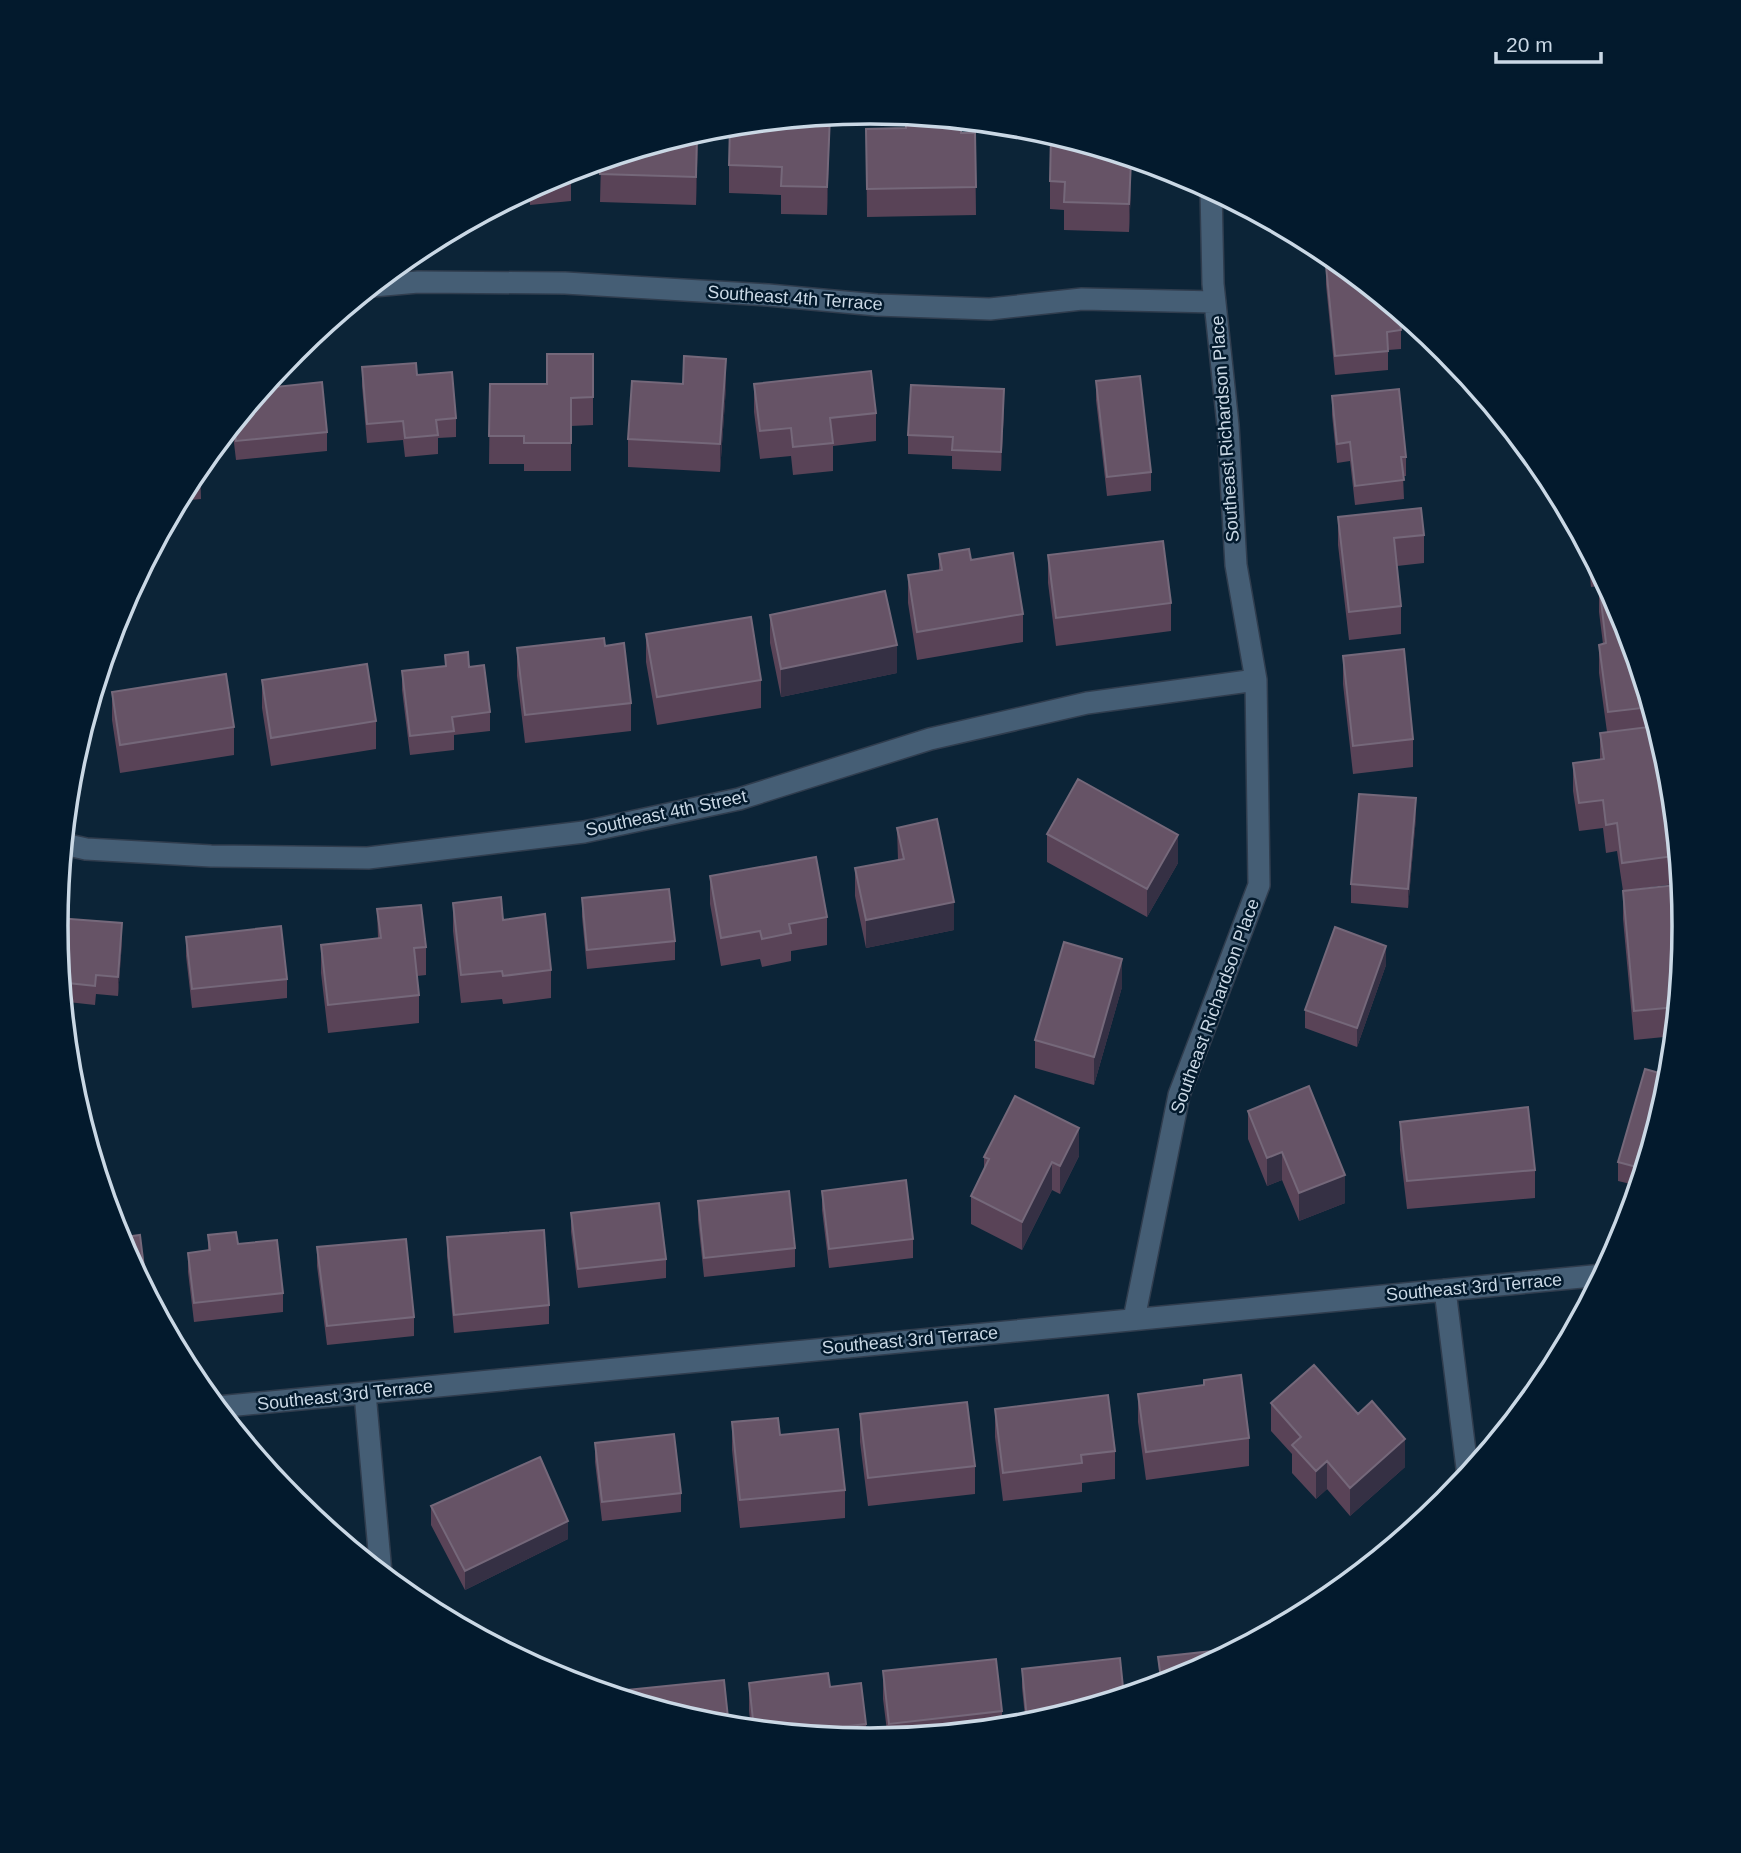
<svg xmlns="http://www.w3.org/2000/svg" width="1741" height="1853" font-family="Arial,sans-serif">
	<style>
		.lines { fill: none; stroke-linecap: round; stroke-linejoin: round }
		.minor-casing { stroke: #303d4e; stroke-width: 24 }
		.minor { stroke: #455e75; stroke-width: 21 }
		.wall { fill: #594357 }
		.shaded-wall { fill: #353044 }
		.building { fill: #665366; stroke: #75687a; stroke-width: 2 }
		.labels { text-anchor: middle; stroke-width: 5; stroke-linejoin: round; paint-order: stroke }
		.street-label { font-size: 18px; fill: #cad8e5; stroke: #031a2d }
		.rim { fill: none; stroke: #cad8e5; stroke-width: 3.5 }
	</style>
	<rect width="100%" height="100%" fill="#0c2437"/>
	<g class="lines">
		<defs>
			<path id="minor" d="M373,286L418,282L565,283L768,295L877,305L990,309L1082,299L1215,302
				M64,844L86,849L211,856L368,858L584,832L739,799L930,739L1087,703L1256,680
				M1445,1290L1468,1476
				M1134,1319L1179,1095L1259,885L1256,680L1236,565L1228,425L1213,284L1211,189
				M365,1393L381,1573
				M217,1407L1603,1275"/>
		</defs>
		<use href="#minor" class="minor-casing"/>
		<use href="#minor" class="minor"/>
	</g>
	<path class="wall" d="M830,116L827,215L781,214V195L729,193V165Z
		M866,129L975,133L976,215L867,217Z
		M698,132L696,205L600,202L601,161Z
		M1127,157L1131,189L1129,232L1064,230V210L1050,209V181Z
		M571,170V201L530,205L529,193L521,194L559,174Z
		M1326,266L1387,304L1401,330V349L1388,350V370L1335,375L1326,285Z
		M593,354V425L571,426V471H524V464H489L490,384H547Z
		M362,367L417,375L456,418V437L438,438V454L405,457L403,440L367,443L362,386Z
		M275,375L276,387L327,432V451L236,460L232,426Z
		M1096,381L1151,472V491L1107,496L1096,400Z
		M754,384L876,413V441L833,446V471L793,475L791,456L760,459L754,412Z
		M726,387L720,472L628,467V439Z
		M1332,396L1406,457V476H1403L1404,499L1355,505L1350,461L1337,463L1332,415Z
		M1004,408L1001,471L952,469V456L908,454V435Z
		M200,465L201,499L179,501L193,474Z
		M1338,517L1424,535V563L1397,566L1401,606V634L1349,640L1338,545Z
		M1587,547L1623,615L1659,734H1657L1674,856V884L1630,890L1683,951L1674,1036L1634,1040L1623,919V891L1617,851L1606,853L1603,828L1579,831L1573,791V763L1600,760V733L1607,732L1599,673V645L1603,644L1599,612V586L1591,587Z
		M939,554L971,560L1023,614V642L917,660L908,603V575L939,570Z
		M1048,555L1171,603V631L1056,646L1048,583Z
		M770,615L897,673L781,697L770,643Z
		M646,634L761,680V708L657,725L646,662Z
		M605,646L631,703V731L525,743L517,676V648Z
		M445,655L469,667L490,712V731L454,735V750L410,755L402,690V671L445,666Z
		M1343,656L1413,739V767L1353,774L1343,684Z
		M262,680L376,721V749L271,766L262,708Z
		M112,692L234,727V755L120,773L112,720Z
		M91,703L87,760L74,759Z
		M1416,817L1408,908L1351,903V884Z
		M897,828L954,930L866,948L855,896V868L898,860Z
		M1047,834L1178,863L1147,917L1047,862Z
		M710,876L827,917V945L791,951V961L762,967L760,959L721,966L710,904Z
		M582,898L675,941V960L587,969L582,917Z
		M453,903L503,920L551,970V998L503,1004L502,999L461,1003L453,931Z
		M377,909L426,947V975L417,976L419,995V1023L328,1033L321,973V945L378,938Z
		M56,926L122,942L118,996L96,994L95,1005L68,1002V990H62Z
		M186,937L287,979V998L192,1008L186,956Z
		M1386,965L1357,1047L1305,1028V1010Z
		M1122,987L1094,1085L1035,1068V1040Z
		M1669,1086L1639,1186L1618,1181V1162Z
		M1248,1111L1345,1203L1299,1221L1282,1180L1267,1186L1248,1139Z
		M1400,1122L1535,1170V1198L1407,1209L1400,1150Z
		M1079,1156L1060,1194L1052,1190L1022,1250L971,1224V1196L984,1169V1157Z
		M822,1191L913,1239V1258L829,1268L822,1210Z
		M698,1201L795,1248V1267L704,1277L698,1220Z
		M571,1213L666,1259V1278L578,1288L571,1232Z
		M208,1235L238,1244L283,1293V1312L194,1322L188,1272V1253L208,1250Z
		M447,1237L549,1305V1324L454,1333L447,1256Z
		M317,1247L414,1317V1336L327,1345L317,1266Z
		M1138,1394L1249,1438V1466L1146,1480L1138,1422Z
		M1271,1403L1405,1467L1350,1516L1327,1489L1316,1499L1292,1473V1454L1271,1431Z
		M995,1409L1115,1451V1479L1082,1483V1492L1003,1501L995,1437Z
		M860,1414L975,1466V1494L868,1506L860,1442Z
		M732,1422L780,1435L845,1490V1518L740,1528L732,1450Z
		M595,1443L681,1493V1512L602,1521L595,1462Z
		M431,1506L568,1539L465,1590L431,1525Z
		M1158,1657L1182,1679L1160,1686Z
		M1022,1669L1124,1697L1026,1726L1022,1688Z
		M883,1671L1002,1711V1728L888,1739L883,1699Z
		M749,1683L830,1687L866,1724V1741L751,1729L749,1711Z"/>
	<path class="shaded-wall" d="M830,116V122L827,215V187Z
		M697,132H698L696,205V177Z
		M1131,161V189L1129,232V204Z
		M726,359V387L720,472V444Z
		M1004,389V408L1001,471V452Z
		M897,645V673L781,697V669Z
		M91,703L87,760V732L88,713Z
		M1416,798V817L1408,908V889Z
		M1178,835V863L1147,917V889Z
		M954,902V930L866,948V920Z
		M122,923V942L118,996V977Z
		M1386,946V965L1357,1047V1028Z
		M1122,959V987L1094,1085V1057Z
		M1079,1128V1156L1060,1194V1166Z
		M1282,1152V1180L1267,1186V1158Z
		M1052,1162V1190L1022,1250V1222Z
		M1345,1175V1203L1299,1221V1193Z
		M1405,1439V1467L1350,1516V1488Z
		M1327,1461V1489L1316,1499V1471Z
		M568,1521V1539L465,1590V1571Z"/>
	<path class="building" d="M906,115L961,121V133H975L976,187L867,189L866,129L906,128Z
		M830,116L827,187L781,186L782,167L729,165L730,126Z
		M697,132L696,177L600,174L601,161Z
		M1051,134L1126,157V161H1131L1129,204L1064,202L1065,182L1050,181Z
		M571,170V173L558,174H559Z
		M1342,265L1386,301L1387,304H1390L1399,312L1401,330L1387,332L1388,351L1335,356L1326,266Z
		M547,354H593V397L571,398V443H524V436H489L490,384H547Z
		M684,356L726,359L720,444L628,439L632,381L683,384Z
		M416,363L417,375L452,372L456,418L436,420L438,435L405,438L403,421L367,424L362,367Z
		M871,371L876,413L830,418L833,443L793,447L791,428L760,431L754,384Z
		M275,375L276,387L322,382L327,432L236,441L234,424Z
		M1140,376L1151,472L1107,477L1096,381Z
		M911,385L1004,389L1001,452L952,450L953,437L908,435Z
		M1399,389L1406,457H1401L1404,480L1355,486L1350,442L1337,444L1332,396Z
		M200,465L201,471H195Z
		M1421,508L1424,535L1394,538L1401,606L1349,612L1338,517Z
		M1163,541L1171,603L1056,618L1048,555Z
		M969,549L971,560L1013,553L1023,614L917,632L908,575L942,570L939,554Z
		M1606,583L1623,615L1651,707L1608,712L1599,645L1606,643L1599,584Z
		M885,591L897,645L781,669L770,615Z
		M751,617L761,680L657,697L646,634Z
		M604,638L605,646L624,643L631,703L525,715L517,648Z
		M1404,649L1413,739L1353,746L1343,656Z
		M468,652L469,667L484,665L490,712L452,717L454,731L410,736L402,671L446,666L445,655Z
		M367,664L376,721L271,738L262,680Z
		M226,674L234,727L120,745L112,692Z
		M88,713L87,732H83Z
		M1656,726L1674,856L1622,863L1617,823L1606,825L1603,800L1579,803L1573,763L1604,759L1600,733Z
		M1078,779L1178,835L1147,889L1047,834Z
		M1359,794L1416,798L1408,889L1351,884Z
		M937,819L954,902L866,920L855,868L904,859L897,828Z
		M816,857L827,917L789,924L791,933L762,939L760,931L721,938L710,876Z
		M1676,885L1683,951L1677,1007L1634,1011L1623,891Z
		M669,889L675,941L587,950L582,898Z
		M501,897L503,920L545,914L551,970L503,976L502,971L461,975L453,903Z
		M421,905L426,947L414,948L419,995L328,1005L321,945L381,938L377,909Z
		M57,918L122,923L118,977L96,975L95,986L68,983L69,971H60L56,926Z
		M281,926L287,979L192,989L186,937Z
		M1335,927L1386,946L1357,1028L1305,1010Z
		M1064,942L1122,959L1094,1057L1035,1040Z
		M1645,1069L1670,1076L1669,1086L1644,1169L1618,1162Z
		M1309,1086L1345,1175L1299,1193L1282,1152L1267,1158L1248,1111Z
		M1015,1096L1079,1128L1060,1166L1052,1162L1022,1222L971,1196L989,1159L984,1157Z
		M1528,1107L1535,1170L1407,1181L1400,1122Z
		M906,1180L913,1239L829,1249L822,1191Z
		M789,1191L795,1248L704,1258L698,1201Z
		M659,1203L666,1259L578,1269L571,1213Z
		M544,1230L549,1305L454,1315L447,1237Z
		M236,1232L238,1244L277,1240L283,1293L194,1303L188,1253L210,1250L208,1235Z
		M140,1235L146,1284H143L118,1238Z
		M406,1239L414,1317L327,1326L317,1247Z
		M1314,1365L1358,1414L1372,1401L1405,1439L1350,1488L1327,1461L1316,1471L1292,1445L1301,1437L1271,1403Z
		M1241,1375L1249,1438L1146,1452L1138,1394L1204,1385V1380Z
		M1550,1375L1548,1379L1539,1390L1537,1376Z
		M1108,1395L1115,1451L1081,1455L1082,1463L1003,1473L995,1409Z
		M967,1402L975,1466L868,1478L860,1414Z
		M778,1418L780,1435L838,1429L845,1490L740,1500L732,1422Z
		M674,1434L681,1493L602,1502L595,1443Z
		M540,1457L568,1521L465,1571L431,1506Z
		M1240,1648L1182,1679L1162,1685L1158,1657Z
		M1120,1658L1124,1697L1065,1715L1027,1719L1022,1669Z
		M996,1659L1002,1711L889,1724L883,1671Z
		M828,1673L830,1687L861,1683L866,1724L790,1733L754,1729L749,1683Z
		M724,1680L729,1727L711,1725L619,1697L618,1691Z"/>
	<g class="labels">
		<g class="street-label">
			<text transform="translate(795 298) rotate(4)" y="6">Southeast 4th Terrace</text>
			<text transform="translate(1225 429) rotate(-94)" y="6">Southeast Richardson Place</text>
			<text transform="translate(666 813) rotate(-12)" y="6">Southeast 4th Street</text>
			<text transform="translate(1215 1006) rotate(-70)" y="6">Southeast Richardson Place</text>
			<text transform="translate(1474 1287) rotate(-5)" y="6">Southeast 3rd Terrace</text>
			<text transform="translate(910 1340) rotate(-5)" y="6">Southeast 3rd Terrace</text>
			<text transform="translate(345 1395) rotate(-6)" y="6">Southeast 3rd Terrace</text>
		</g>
	</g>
	<path d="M0 0H1741V1853H0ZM68 926a802 802 0 1 1 1604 0a802 802 0 1 1-1604 0Z" fill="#031a2d" fill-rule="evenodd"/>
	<path class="rim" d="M68 926a802 802 0 1 1 1604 0a802 802 0 1 1-1604 0Z"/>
	<path d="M1496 52v10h105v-10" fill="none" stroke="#cad8e5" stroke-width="3.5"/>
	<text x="1506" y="52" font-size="21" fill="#cad8e5" stroke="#031a2d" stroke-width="5" paint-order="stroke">20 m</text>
</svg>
